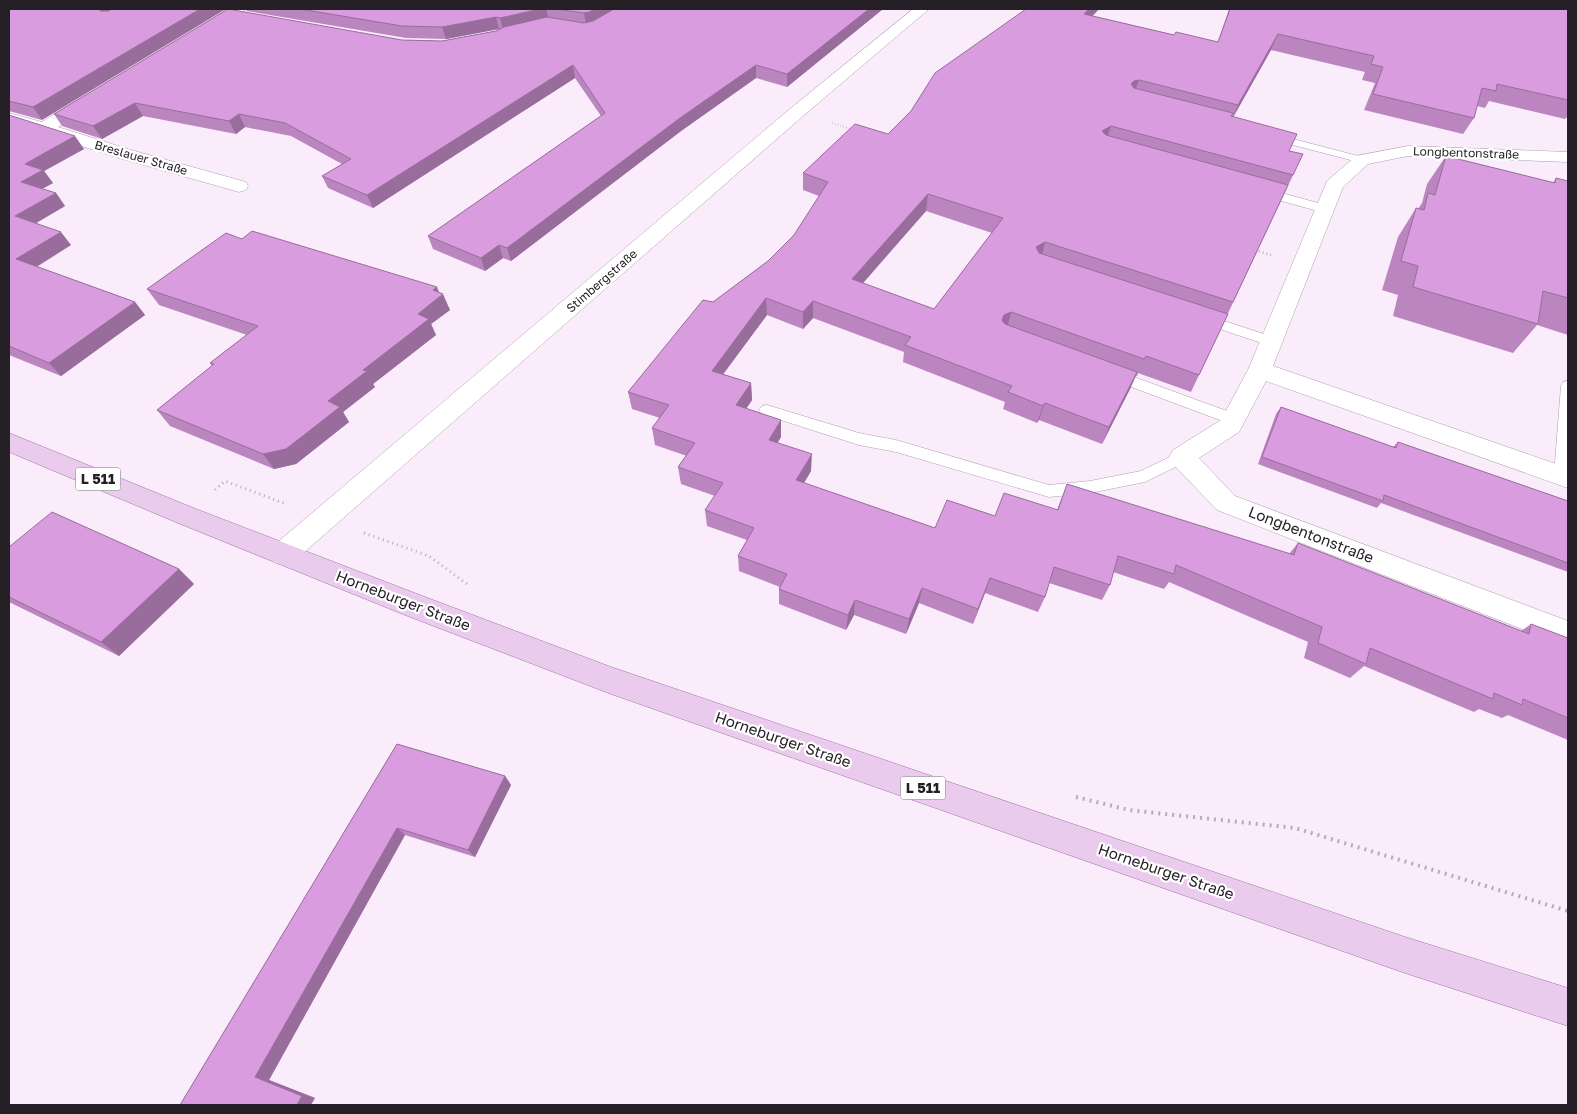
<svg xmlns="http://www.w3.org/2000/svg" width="1577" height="1114" font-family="'Golos Text',sans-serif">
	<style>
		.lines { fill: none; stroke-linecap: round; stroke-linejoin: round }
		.lane-casing { stroke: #ada0ae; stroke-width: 1 }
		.street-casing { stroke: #ada0ae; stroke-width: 1 }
		.primary-casing { stroke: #9c77a0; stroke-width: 1 }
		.path-far3 { stroke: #b6abb7; stroke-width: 2; stroke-dasharray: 0.5 2.5; stroke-linecap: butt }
		.path-far2 { stroke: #b6abb7; stroke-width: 2.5; stroke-dasharray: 1 3; stroke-linecap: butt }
		.path-far1 { stroke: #b6abb7; stroke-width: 3; stroke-dasharray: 1 4; stroke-linecap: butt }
		.path { stroke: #b6abb7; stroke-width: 4; stroke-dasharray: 2 5; stroke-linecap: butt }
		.lane { fill: #fff; fill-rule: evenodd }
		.street { fill: #fff; fill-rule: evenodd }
		.primary { fill: #eacaed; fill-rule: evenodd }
		.wall { fill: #bb86c0; fill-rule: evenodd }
		.shaded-wall { fill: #986d9c }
		.building { fill: #d99cdf; stroke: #986d9c; fill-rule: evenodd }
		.labels { text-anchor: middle; stroke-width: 4.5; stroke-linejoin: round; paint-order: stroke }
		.far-street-label { font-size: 12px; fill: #252026; stroke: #fff }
		.shield { fill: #fff; stroke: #666367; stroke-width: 1 }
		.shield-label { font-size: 14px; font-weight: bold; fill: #252026 }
		.street-label { font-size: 15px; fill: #252026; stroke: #fff }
	</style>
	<rect width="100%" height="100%" fill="#faecfb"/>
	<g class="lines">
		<defs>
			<path id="lane" d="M1270,133L1366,158L1368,160L1362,163L1266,138L1264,136L1266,134Z
				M1260,187L1329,206L1331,209L1325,213L1256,194L1254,191Z
				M1200,313L1276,338L1278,341L1276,344L1271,346L1195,321L1193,318L1195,315Z
				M1112,369L1238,415L1241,419L1238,423L1233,425L1228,423L1107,378L1105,374L1107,370Z
				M1568,381V478L1562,481L1556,479L1554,475L1561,386L1563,382Z
				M767,405L859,433L896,440L1049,485L1090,481L1141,471L1182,451L1188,453L1190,457L1188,461L1145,482L1090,493L1049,497L896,452L859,445L762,414L759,410L762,406Z"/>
			<path id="street" d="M229,9H246L209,33H199L196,30L199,27Z
				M913,9H929L803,116L293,562L283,565L273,562L269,554L273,546L791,108Z
				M90,95L96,96L98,100L96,104L58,127L131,150L246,182L248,186L246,190L239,192L232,190L119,158L9,123V113L42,122L84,96Z
				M1408,146L1568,152V162L1408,156L1368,164L1343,187L1273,366L1568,468V488L1266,381L1239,432L1199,458L1235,496L1568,621V647L1217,510L1173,464L1169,457L1173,450L1221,420L1248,370L1327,181L1356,156Z"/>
			<path id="primary" d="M9,433L196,509L425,597L611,667L1405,937L1568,988V1026L1405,973L611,694L405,615L178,523L9,452Z"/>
		</defs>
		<use href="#lane" class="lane-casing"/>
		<use href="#street" class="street-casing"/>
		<use href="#primary" class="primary-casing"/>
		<path class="path-far3" d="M832,123L854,130"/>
		<path class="path-far2" d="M1255,250L1271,255"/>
		<path class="path-far1" d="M215,490L225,481L286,504
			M364,533L429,556L467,584"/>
		<path class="path" d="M1076,797L1129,810L1295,828L1568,911"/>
		<use href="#lane" class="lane"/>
		<use href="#street" class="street"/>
		<use href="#primary" class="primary"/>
	</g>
	<path class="wall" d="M9,9L42,120L9,111V112Z
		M246,9H883L787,87L756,78L681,131L511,261L503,258L485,271L433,249L428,236L601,116L575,78L373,208L328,188L322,176L342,164L291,136L245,127L236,134L143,116L102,139L62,126L54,114L402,40L442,41L496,31L499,29L446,39L406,38L247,11Z
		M1229,9H1568V116L1565,119L1489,101L1485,108L1477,106L1474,118L1463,134L1364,110L1375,83L1362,80L1365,72L1271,50L1233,117L1289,151L1303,154L1191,392L1138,373L1137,376H1136L1130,389L1102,444L1039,420L1037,423L1003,409L1005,402L903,362L904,352L813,318L803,329L767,315L723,374L751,383L752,400L746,409L781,437L778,442L811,471L804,483L935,528L995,516L1057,510L1067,484L1289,554L1298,543L1521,631L1531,624L1568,638V740L1508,715L1502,718L1479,709L1474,712L1364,666L1350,678L1304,658L1308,642L1169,582L1164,589L1113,572L1110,585L1102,600L1049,583L1045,597L1038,612L985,593L973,624L919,603L906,634L854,615L846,630L779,604V589L780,587L739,571L738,556L747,540L707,526L705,510L715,496L681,484L678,467L687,456L655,445L652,428L660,418L632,409L628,392L713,302L768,261L794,235L819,196L803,190V173L888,134L1092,16L1174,35L1218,42ZM926,211L992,233L934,309L862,283Z
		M9,115L84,149L44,171L53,183L42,189L56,193L65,206L36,223L71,245L37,267L135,302L145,315L61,376L9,355Z
		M1446,156L1553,183L1556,178L1568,181V335L1537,325L1513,353L1393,316L1398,295L1382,290L1398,237L1416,208L1418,209L1422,203L1427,184Z
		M437,287L439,292L450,310L431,324L436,335L373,384L375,387L343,412L349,422L296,464L274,469L170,426L157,410L212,366L210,363L247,335L159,305L147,289Z
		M1281,407L1393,447L1398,442L1568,501V572L1381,503L1377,508L1258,464L1276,414Z
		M9,547L179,569L194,584L119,656L9,602Z
		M397,744L505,776L511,785L475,857L405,835L269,1080L315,1098L180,1105Z"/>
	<path class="shaded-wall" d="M98,9H121L105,17Z
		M200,9H226L42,120L33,107Z
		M540,9H546L549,19L503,30L500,18Z
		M595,9H617L586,25L584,13Z
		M869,9H883L787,87V74Z
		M1089,9H1099L1080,30L1084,14Z
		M496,17L499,29L446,39L442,27Z
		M1278,34L1271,50L1231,121L1238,105Z
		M573,65L575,78L373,208L367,195Z
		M756,65V78L681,131L511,261L507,248L680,118Z
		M1139,80L1133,96L1131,84L1134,81Z
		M135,103L143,116L102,139L93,126Z
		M239,114L245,127L236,134L229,121Z
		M1111,126L1105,143L1102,131Z
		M75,136L84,149L44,171L53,183L31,195L21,182L25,164Z
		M56,193L65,206L26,229L15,216Z
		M928,194L926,211L851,297L852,279Z
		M61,232L71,245L27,272L16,259Z
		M1045,242L1041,259L1036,247Z
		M499,245L503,258L485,271L481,258Z
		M437,287L440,297L443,294L450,310L431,324L436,335L373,384L375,387L343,412L349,422L296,464L274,469L263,454L328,401L363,370L418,314L433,290Z
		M766,298L767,315L713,388L712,371Z
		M813,301V318L803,329V312Z
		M135,302L145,315L61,376L49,363Z
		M1011,312L1007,329L1002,320L1004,315Z
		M1137,372L1130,389L1102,444L1109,427Z
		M751,383L752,400L737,422L736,405Z
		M1045,403L1039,420L1037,423L1043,406Z
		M781,420V437L769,456V440Z
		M812,454L811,471L796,496V480Z
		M179,569L194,584L119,656L101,642Z
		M990,578L985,593L973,624L978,609Z
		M922,588L919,603L906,634L909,619Z
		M855,600L854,615L846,630L848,615Z
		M505,776L511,785L475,857L468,850Z
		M397,828L405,835L269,1080L315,1098L311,1105H297L255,1077Z"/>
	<path class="building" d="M9,9H98L101,11H108L112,9H200L33,107L9,101Z
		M228,9L402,40L442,41L496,31L504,27L547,17L584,23L593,21L614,9H869L787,74L756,65L680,118L507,248L499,245L481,258L428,236L605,113L573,65L367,195L322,176L351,159L285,123L239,114L229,121L135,103L93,126L54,114Z
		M300,9H540L500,18L496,17L442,27L402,26Z
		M556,9H595L589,12L584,13Z
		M1026,9H1089L1084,14L1174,35L1176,32L1218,42L1230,9H1568V100L1497,84L1496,91L1482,88L1474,118L1373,94L1383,67L1371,64L1374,56L1278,34L1238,105L1139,80L1134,81L1131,84L1134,88L1233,113L1231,116L1297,134L1289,151L1303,154L1293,175L1111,126L1102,131L1106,135L1288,185L1233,302L1045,242L1036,247L1039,253L1228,314L1199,375L1146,356L1144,359L1011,312L1004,315L1002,320L1005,324L1137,372L1109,427L1045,403L1043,406L1008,392L1012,386L905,345L911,337L813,301L803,312L766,298L712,371L751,383L736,405L781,420L769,440L812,454L796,480L935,528L947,500L995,516L1004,493L1058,510L1067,484L1294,555L1298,543L1529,634L1531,624L1568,638V718L1523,699L1522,705L1494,693L1493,699L1370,648L1366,664L1318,643L1322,627L1176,565L1174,574L1118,556L1110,585L1054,567L1045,597L990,578L978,609L922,588L909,619L855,600L848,615L779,589L787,574L738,556L754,528L705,510L723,483L678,467L695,443L652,428L669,405L628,392L703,300L713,302L768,261L794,235L828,182L803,173L855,124L888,134L911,111L935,73ZM928,194L1003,218L934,309L852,279Z
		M9,115L75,136L25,164L43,170L21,182L56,193L15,216L61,232L16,259L135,302L49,363L9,346Z
		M1446,156L1555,183L1556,178L1568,181V298L1543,291L1538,324L1413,287L1418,266L1401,261L1416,208L1424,210L1428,193L1435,195Z
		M252,231L437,287L433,290L443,294L418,314L429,319L363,370L367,371L328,401L340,407L286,449L263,454L157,410L214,364L210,363L258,326L147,289L226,233L242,239Z
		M1281,407L1396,448L1398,442L1568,501V563L1384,495L1383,501L1262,457Z
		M52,512L179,569L101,642L9,597V547Z
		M397,744L505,776L468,850L397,828L255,1077L302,1096L297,1105H180Z"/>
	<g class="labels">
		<g class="far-street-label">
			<text transform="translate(1466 153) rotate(2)" y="4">Longbentonstraße</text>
			<text transform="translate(141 158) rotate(16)" y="4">Breslauer Straße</text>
			<text transform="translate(602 281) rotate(-41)" y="4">Stimbergstraße</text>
		</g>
		<g class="shield">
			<rect x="75.5" y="467.5" width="45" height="23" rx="4"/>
			<rect x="900.5" y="776.5" width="45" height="23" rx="4"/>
		</g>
		<g class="shield-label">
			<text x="98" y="484">L 511</text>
			<text x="923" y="793">L 511</text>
		</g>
		<g class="street-label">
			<text transform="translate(1311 535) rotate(21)" y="5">Longbentonstraße</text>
			<text transform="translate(403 601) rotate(21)" y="5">Horneburger Straße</text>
			<text transform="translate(783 740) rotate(19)" y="5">Horneburger Straße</text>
			<text transform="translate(1166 872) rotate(19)" y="5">Horneburger Straße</text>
		</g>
	</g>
	<rect width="1577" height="1114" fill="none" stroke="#252026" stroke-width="20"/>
</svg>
